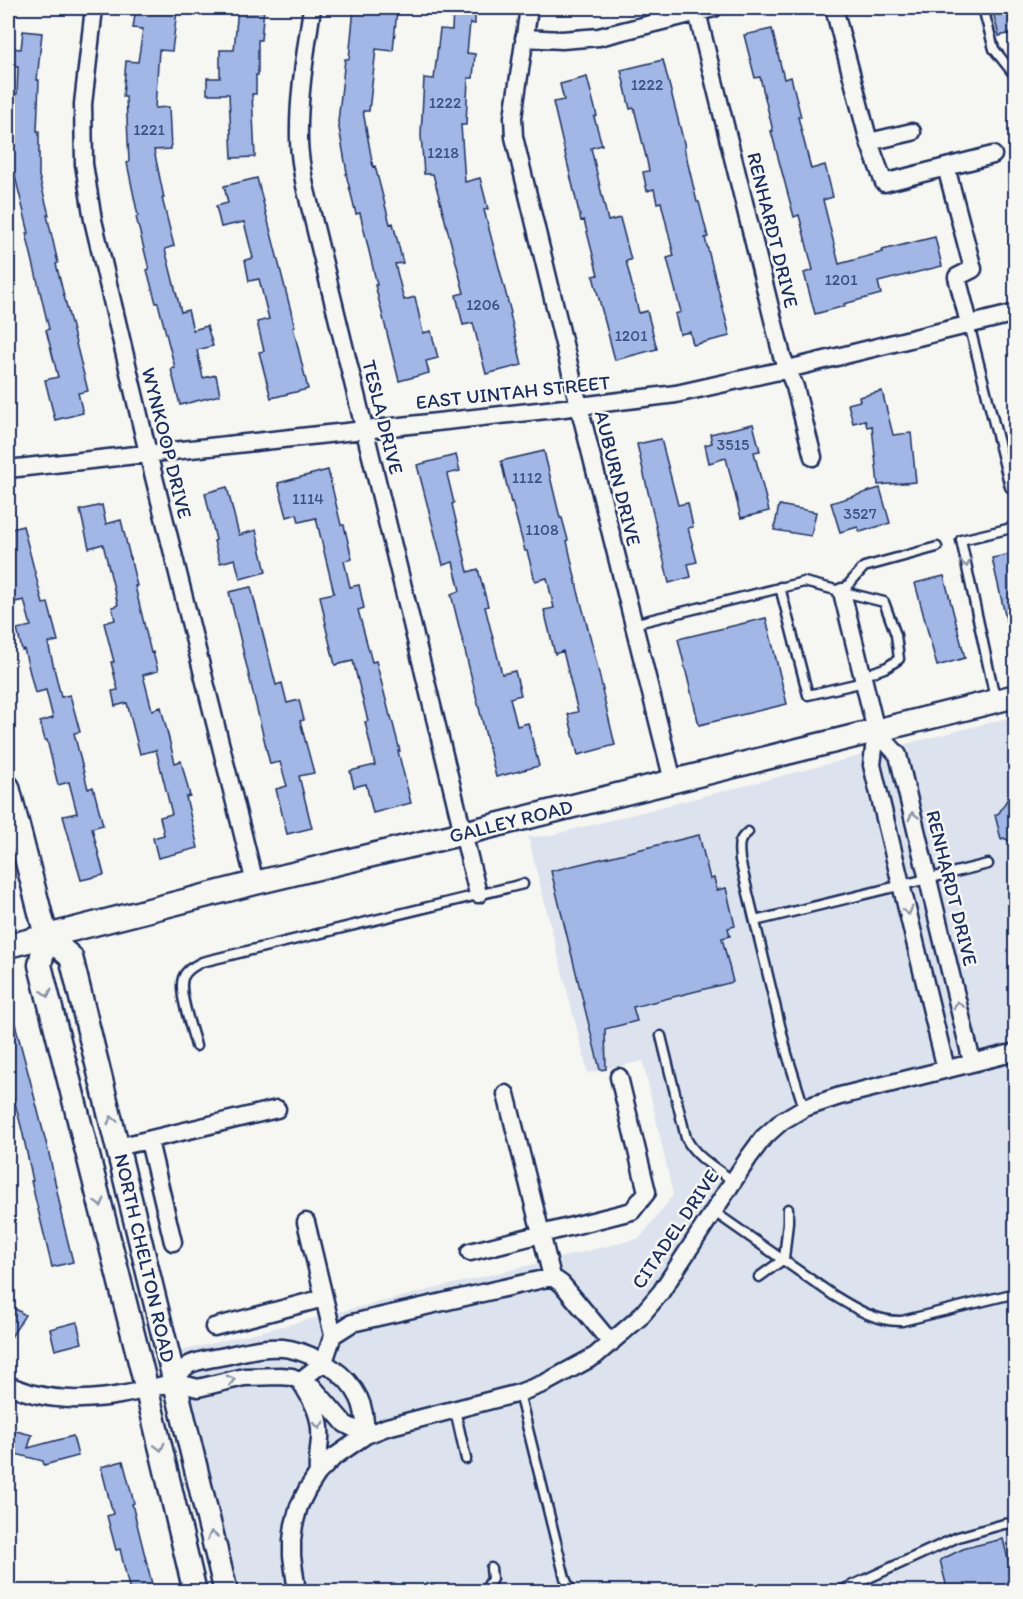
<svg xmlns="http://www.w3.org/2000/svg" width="1023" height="1599" font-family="Itim,sans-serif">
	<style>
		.built { fill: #dde3ee }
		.building { fill: #a2b7e5; stroke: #1b2f5e; stroke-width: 1.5 }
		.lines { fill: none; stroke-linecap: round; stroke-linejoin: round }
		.service-casing { stroke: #1b2f5e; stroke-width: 13 }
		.minor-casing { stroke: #1b2f5e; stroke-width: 21 }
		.secondary-casing { stroke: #1b2f5e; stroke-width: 27 }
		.service { stroke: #f6f6f2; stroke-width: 8 }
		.minor { stroke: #f6f6f2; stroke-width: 16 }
		.secondary { stroke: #f6f6f2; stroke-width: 22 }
		.oneway { stroke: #8892a8 }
		.labels { text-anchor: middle; stroke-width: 5; stroke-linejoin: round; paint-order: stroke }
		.number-label { font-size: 16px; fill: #3d5180 }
		.street-label { font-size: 20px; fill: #1b2f5e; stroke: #f6f6f2 }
	</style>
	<rect width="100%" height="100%" fill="#f6f6f2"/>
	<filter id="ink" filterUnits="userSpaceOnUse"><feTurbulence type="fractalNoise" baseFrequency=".0167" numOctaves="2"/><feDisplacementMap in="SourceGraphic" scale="12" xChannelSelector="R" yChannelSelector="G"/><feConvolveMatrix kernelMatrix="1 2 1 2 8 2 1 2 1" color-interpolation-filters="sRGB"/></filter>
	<g filter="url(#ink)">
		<path class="built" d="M1015,716V1591H239L181,1351L640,1238L673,1195L643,1061L588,1073L528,837L548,836Z"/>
		<path class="building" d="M136,8H153L177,11L172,51L159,50L155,108L169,107L171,149L154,150L164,198H162L174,246L165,249L181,312L188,310L193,330L207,326L213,346L197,350L203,378L216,375L220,395L180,405L171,369L175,368L158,303H156L147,270L149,269L136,217L138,216L127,163L129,162L126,97H123L126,61L138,62L143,29L133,28Z
			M238,8H264L261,40H258V75H256V94H252L255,157L232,158L229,94H207V78H220V50H234Z
			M354,8L397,10L393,51L376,49L369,111H363L373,167L375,166L390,224L393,223L403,263L395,264L404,300L415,297L423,333L431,331L438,358L426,361L429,373L399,381L375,285H377L360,213L356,214L346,174L347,173L338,122L345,59H349Z
			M453,8H475V24L470,23L467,53L475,54L473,78H468L466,125H461L465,182L480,178L488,209L484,210L511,313L510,314L522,365L486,374L473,323L463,325L456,295L464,293L433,174H424L421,135L424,78L434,79L440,29L452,30Z
			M992,8H1016V32L999,36Z
			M772,29L784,79L791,77L801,117H798L811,169L825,165L833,197L823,200L839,264L883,252L882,250L935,237L942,266L878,282L881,294L844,304L845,306L815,314L804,273L813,270L799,215L794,217L771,131H773L760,77L755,78L744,35Z
			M23,31L42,33L37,80H39L37,131H39V176L49,215H47L58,263L56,264L88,391L78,393L83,413L55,420L45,380L58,377L46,330L49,329L26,233H29L12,164L11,118L8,117V94H17L18,67L9,66L11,48L21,49Z
			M663,60L685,147H684L697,202H699L708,237L705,238L730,336L693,345L690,332L680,334L675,314L681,312L667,258L674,256L661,202L657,203L654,189L647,191L643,172L649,171L647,161L634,108L630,109L621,70Z
			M587,77L597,116L594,117L602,145L591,148L608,221L620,218L631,260L626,261L639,313L647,311L657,349L615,360L593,276L598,275L584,220L581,221L553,102L564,100L560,84Z
			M257,178L295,327H293L308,389L271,398L259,352L264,351L257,322L269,319L259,279L249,281L245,260L253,258L244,222L221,227L216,206L228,203L224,186Z
			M882,391L893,435L911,433L916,482L878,485L872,426L867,427L865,420L853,423L848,404L860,401L859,397Z
			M753,424L760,451L754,452L769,511L741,518L726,458L709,463L705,445L712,443L710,434Z
			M661,439L678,505L688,503L693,527L688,528L697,562L688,564L691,577L669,583L637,444Z
			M544,451L560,518H562L568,540L567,541L578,591L592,644L603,690H602L615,745L578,755L568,714L578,712L563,651L555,654L544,610L554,608L547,578L535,581L527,551H525L512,502L511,503L501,461Z
			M456,455L460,471L447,474L454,503L452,504L468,572L478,569L488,606L485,607L502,674L515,671L521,695L510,698L517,726L528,723L539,766L496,777L451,594L460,591L453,562L443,565L417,465Z
			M328,470L341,525H344L352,559L344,561L350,587L359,585L364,608L358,610L372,662L376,661L390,716H391L400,751H398L411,803L373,813L366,784L354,787L350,771L375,765L365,722L368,721L353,661L335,665L325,624H326L320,596L334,593L316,518L299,522L297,514L287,517L278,483Z
			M227,487L239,535L256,530L266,572L240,579L235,559L220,563L214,541L216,540L205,493Z
			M880,488L890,523L860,532L858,527L840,532L831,503Z
			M102,505L106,524L121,520L137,586H135L151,653L153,652L158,671L143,675L152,710L161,707L175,763L181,761L190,796L186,797L198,848L158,858L153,838L164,835L160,817L172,814L156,750L140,754L127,703L115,706L112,691L118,690L111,662H114L104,623L115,620L112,607L118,605L103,544L89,548L80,510Z
			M779,505L816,512L811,536L774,530Z
			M23,526L43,604L48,603L58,641L48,643L61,697L70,695L80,732L74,733L88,789L93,787L103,825L92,828L104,875L81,880L63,816L77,813L69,782L58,785L47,740H45L40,722L53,718L46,690L35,693L24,649L22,650L17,629L31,626L24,600L15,602L8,571V530Z
			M1016,553V637H1010L992,558Z
			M944,576L965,658L937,666L915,583Z
			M251,587L276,685L282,683L287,703L299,700L304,720L300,721L314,773L299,776L312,828L287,834L276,789L287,786L280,762L270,764L229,592Z
			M766,618L787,704L699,725L678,639Z
			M1016,785V845L1004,838L1001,839L995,815L999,813Z
			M699,835L710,879L714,878L717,890L726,888L735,926L728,928L730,936L722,938L733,982L633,1007L637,1021L605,1029L606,1069L600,1070L551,871Z
			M8,1013H12L29,1076L50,1158L61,1210H60L73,1262L52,1267L31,1181H33L22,1130L8,1076Z
			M8,1304L25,1315L8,1342Z
			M77,1322L82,1343L55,1350L50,1329Z
			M8,1429L32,1435L28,1448L73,1436L78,1456L44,1465L43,1461L8,1452Z
			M123,1461L134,1503L132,1504L154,1592H130L120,1549L116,1550L107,1516L113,1514L101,1467Z
			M1003,1539L1016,1592H948L940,1560L965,1548Z"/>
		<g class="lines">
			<defs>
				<path id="service" d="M983,8L994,49L1016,77
					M969,324L1010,487
					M780,587L808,695L864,682
					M842,592L864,567L937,547
					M633,624L804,582L884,602L896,635L899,659L887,667L863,676
					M995,698L961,540L1016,527
					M748,832C737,841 739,846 740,860L787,1054L804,1108
					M755,921L988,864
					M661,1036L686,1138C695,1157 716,1168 733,1181
					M196,1046C192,1030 178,992 183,978C186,970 194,966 202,962L523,884
					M713,1211L833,1295C854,1308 876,1322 902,1321L1016,1293
					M759,1277L784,1259L788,1222V1209
					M519,1393L565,1578L571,1592
					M455,1410L466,1459
					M484,1592L492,1579L491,1568
					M838,1592L958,1537L1004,1524L1016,1523"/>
				<path id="minor" d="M94,8L83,104L84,164L93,220L148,453L255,883
					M312,8C306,51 298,95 299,139C299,155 302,170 305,186L478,894
					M529,8L513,117L514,137L579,406L673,781
					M834,8L869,142L912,132
					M697,12L782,356L795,387L813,457
					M524,38L562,40L599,37L714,8
					M869,142L884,183L993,155
					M946,167L973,269L957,277L969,323
					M8,469L556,409L676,394L788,369L1016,313
					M842,592L876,731L872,765L946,1069
					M876,731L898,755L972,1062
					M506,1094L552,1277
					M149,1141L173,1242
					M118,1147L277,1109
					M306,1222L333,1335L352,1323L552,1277L562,1284L611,1343
					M470,1252L632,1211L647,1192L619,1077
					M214,1327L324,1298
					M174,1382C178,1377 181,1371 186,1367C192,1361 216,1358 225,1356C246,1351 269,1345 290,1349C317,1355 347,1373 359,1398C365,1410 365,1423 366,1435
					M174,1382L198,1388L244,1377L280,1376L292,1377L313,1387L345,1424L366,1435
					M8,1385C16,1388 25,1392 34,1394C81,1406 129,1395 174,1382
					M318,1473C317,1461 319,1451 320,1439C322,1416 312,1400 300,1381L324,1362L333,1335
					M297,1592L292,1556V1540L294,1525L299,1506L307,1490L318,1473L334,1457L366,1435L387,1427L519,1393L545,1383L595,1356L639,1318L661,1292L749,1157L763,1138L782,1121L804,1108L840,1096L1016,1052"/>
				<path id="secondary" d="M8,787L46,936L40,965L142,1370L195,1592
					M46,936L71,957L226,1592
					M8,946L255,883L464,833L1016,696"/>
			</defs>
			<use href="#service" class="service-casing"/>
			<use href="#minor" class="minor-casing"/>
			<use href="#secondary" class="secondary-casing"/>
			<use href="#service" class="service"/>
			<use href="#minor" class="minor"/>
			<use href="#secondary" class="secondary"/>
		</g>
		<defs><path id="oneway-chevron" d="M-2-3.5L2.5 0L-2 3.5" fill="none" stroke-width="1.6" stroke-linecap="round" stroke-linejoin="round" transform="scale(1.5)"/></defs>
		<g class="oneway">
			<use href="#oneway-chevron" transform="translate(966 563) rotate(78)"/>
			<use href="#oneway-chevron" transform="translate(913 816) rotate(-104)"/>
			<use href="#oneway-chevron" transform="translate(908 911) rotate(76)"/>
			<use href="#oneway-chevron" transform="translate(47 993) rotate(76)"/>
			<use href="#oneway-chevron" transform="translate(958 1005) rotate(-104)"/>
			<use href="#oneway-chevron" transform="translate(112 1120) rotate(-104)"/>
			<use href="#oneway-chevron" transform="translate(100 1203) rotate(76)"/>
			<use href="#oneway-chevron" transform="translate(231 1380) rotate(-13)"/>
			<use href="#oneway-chevron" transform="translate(319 1425) rotate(84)"/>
			<use href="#oneway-chevron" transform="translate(160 1447) rotate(76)"/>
			<use href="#oneway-chevron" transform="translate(212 1535) rotate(-104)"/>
		</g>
	</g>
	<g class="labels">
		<g class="number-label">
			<text x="647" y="90">1222</text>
			<text x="445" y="108">1222</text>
			<text x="149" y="135">1221</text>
			<text x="443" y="158">1218</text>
			<text x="841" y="285">1201</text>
			<text x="483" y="310">1206</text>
			<text x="631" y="341">1201</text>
			<text x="733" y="450">3515</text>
			<text x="527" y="483">1112</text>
			<text x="308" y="504">1114</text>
			<text x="860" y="519">3527</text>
			<text x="542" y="535">1108</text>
		</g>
		<g class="street-label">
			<text transform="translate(773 230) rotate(76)" y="7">RENHARDT DRIVE</text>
			<text transform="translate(513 392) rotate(-6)" y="7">EAST UINTAH STREET</text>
			<text transform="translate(383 417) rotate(76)" y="7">TESLA DRIVE</text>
			<text transform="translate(167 443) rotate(76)" y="7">WYNKOOP DRIVE</text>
			<text transform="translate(618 478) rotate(76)" y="7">AUBURN DRIVE</text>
			<text transform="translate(511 821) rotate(-14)" y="7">GALLEY ROAD</text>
			<text transform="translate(952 888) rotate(76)" y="7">RENHARDT DRIVE</text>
			<text transform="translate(675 1229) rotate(-56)" y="7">CITADEL DRIVE</text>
			<text transform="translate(145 1258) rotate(77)" y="7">NORTH CHELTON ROAD</text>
		</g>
	</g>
	<rect width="1023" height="1599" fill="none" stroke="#f6f6f2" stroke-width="30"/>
	<rect x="15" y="15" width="993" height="1569" fill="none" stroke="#1b2f5e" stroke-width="2" filter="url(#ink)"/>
</svg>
